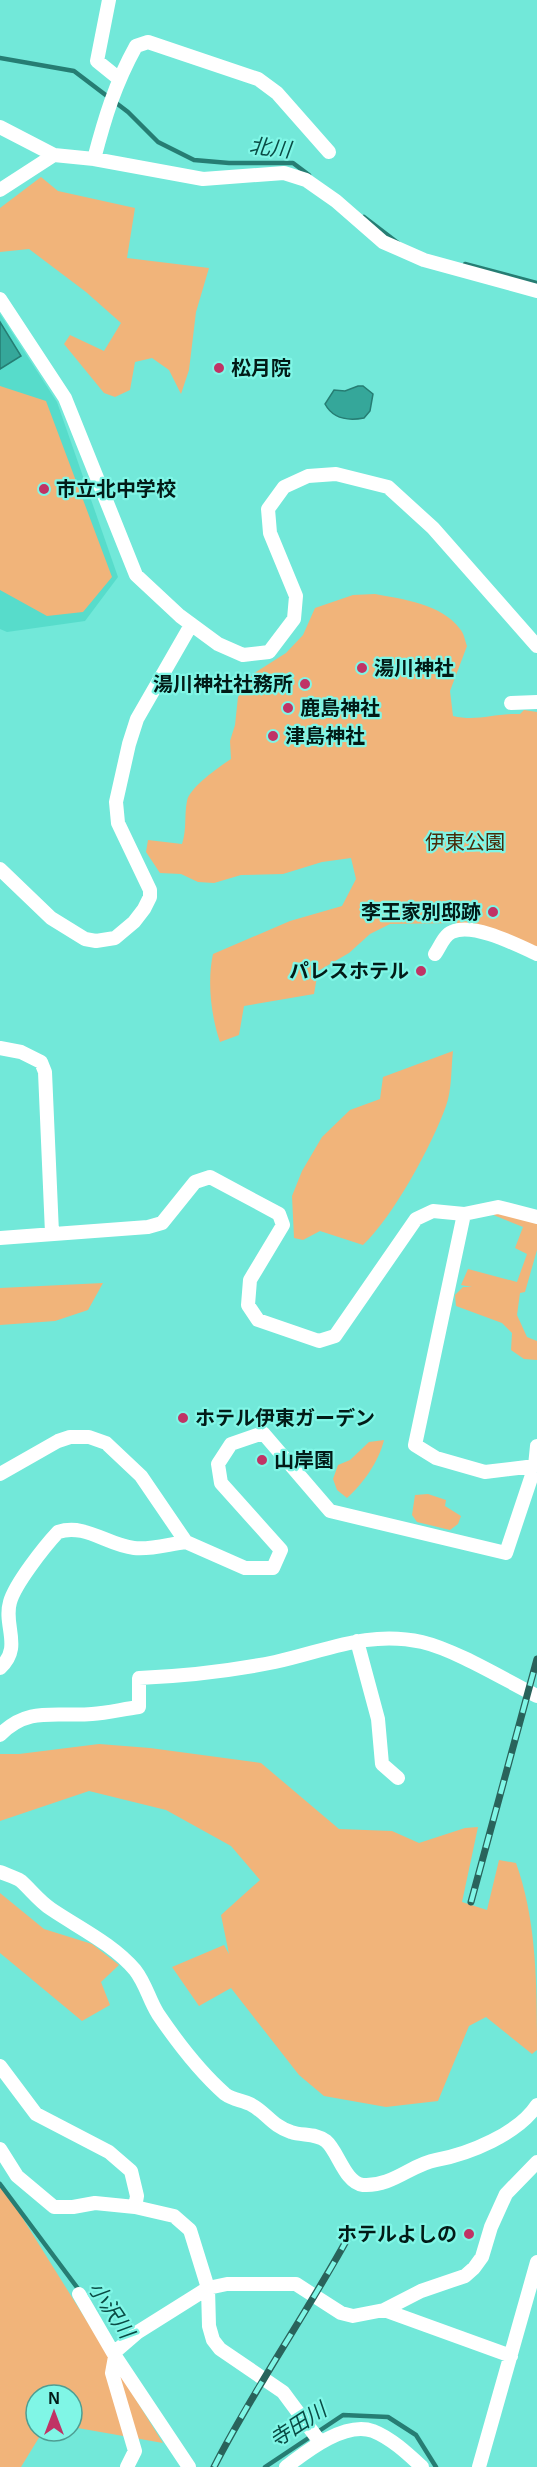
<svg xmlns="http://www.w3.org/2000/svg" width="537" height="2467" font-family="Helvetica,'Noto Sans JP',sans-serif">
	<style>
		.built { fill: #57dccb }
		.green { fill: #f1b47a }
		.water { fill: #35a79a; stroke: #267d73; stroke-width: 1.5 }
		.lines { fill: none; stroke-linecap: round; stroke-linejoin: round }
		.stream { stroke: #267d73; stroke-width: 4.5 }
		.minor { stroke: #fff; stroke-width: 14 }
		.rail-casing { stroke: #29635b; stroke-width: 7 }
		.rail { stroke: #80f6e6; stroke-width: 4.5; stroke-dasharray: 14; stroke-linecap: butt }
		.poi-dot { fill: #c03365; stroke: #80f6e6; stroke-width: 2 }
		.labels { text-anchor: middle; stroke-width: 4.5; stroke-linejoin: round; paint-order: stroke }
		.poi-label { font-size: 20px; font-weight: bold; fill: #021b17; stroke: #80f6e6; text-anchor: start }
		.park-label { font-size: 20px; fill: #482a09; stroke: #80f6e6 }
		.water-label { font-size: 21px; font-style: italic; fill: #094c45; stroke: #80f6e6 }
	</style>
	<rect width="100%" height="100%" fill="#72e8d9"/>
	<path class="built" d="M0,314L57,402L118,577L85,621L7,632L0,629Z"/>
	<path class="green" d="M41,177L58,191L135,208L127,258L209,268L196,312L189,370L181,394L169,370L152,358L135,362L130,390L115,397L104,393L64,344L70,335L104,351L121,323L86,292L29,249L0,252V208Z
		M0,386L46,401L112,577L83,612L47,616L0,590Z
		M375,594C402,599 442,604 460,629C464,633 465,641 467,646L450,691L453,716C477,722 496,713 520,714L524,710L537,712V950L478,927L457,923L390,924L370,934L349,953L318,971L314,994L244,1006L239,1035L220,1042C211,1016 207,981 213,954L290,921L342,906L356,879L351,858L322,862L283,874L241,875L214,883L198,882L181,874L160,873L146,852L148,840L182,844C187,829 184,816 187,801C190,787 219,767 231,759L230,741L235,725L238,697L253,674L286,653L303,635L315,608L353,595Z
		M453,1051C451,1068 452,1090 446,1106C432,1145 393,1217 363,1245L320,1231L303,1240L294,1238L292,1196L302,1171L322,1137L350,1110L380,1099L383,1077Z
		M505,1213L537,1224V1250L525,1292L520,1293L517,1315L527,1337L537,1341V1360L524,1359L511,1350L512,1333L502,1323L456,1306L455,1295L463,1287H472L461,1285L468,1269L517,1282L527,1254L515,1248L523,1227L491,1214Z
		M103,1283L88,1310L55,1321L0,1325V1288Z
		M384,1440C379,1461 363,1484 347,1498L337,1490L333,1479L338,1465L350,1460L369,1442Z
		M428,1494L446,1500L445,1506L461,1516L458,1524L450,1530L417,1522L412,1515L415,1495Z
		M99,1744L150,1748L261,1763L339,1829L392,1831L419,1843L465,1828L478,1827L462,1902L487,1910L499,1860L516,1863C537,1921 537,1987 537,2050L532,2054L486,2017L469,2026L438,2101L386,2107L324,2096L299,2075L231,1988L199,2006L172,1967L224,1945L229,1954L221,1915L260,1880L231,1846L166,1810L89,1791L0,1821V1754H19Z
		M0,1893L44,1929L92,1944L119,1965L101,1982L110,2005L82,2021L0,1953Z
		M0,2182L163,2443L72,2427V2395H36V2431H43L21,2467H0Z"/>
	<path class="water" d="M0,322L21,356L0,369Z
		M358,386H363L373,394L370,411L364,418C348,421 333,419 325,404L334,390L345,391Z"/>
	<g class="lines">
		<path class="stream" d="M0,58L74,71L128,112L158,142L194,160L229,163H293L309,175
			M364,217L398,243
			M465,264L537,283
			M0,2184L79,2290
			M265,2467L343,2415L388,2417L416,2435L436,2467"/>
		<path class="minor" d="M109,0L97,61L118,78
			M0,127L54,155L94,159L203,179L284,173L306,180L336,201L383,242L424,260L537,291
			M94,159C105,117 115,84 136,46L148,42L258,79L277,93L329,152
			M0,190L54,155
			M0,299L65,398L136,575L180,616L218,644L243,655L269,652L294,619L296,596L270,533L268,509L284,487L308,476L336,474L388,487L433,528L537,646
			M511,703L537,702
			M0,869L51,918L85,939L96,941L115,938L134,922L144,909L150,897V890L118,823L116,802L129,744L137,719L191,625
			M435,954C440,947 444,935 452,932C473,922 517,945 537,954
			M0,1048L21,1052L41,1062L45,1072L52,1233
			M464,1214L415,1445L436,1458L485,1472L535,1466
			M0,1238L148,1227L162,1223L195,1182L210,1177L279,1214L283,1225L250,1280L248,1305L258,1320L319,1341L335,1336L416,1219L433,1211L464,1214L498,1207L537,1217
			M0,1474L58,1441L70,1437H89L106,1443L141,1476L186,1542L245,1568H273L281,1550L221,1483L218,1464L231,1444L263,1433L330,1511L506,1553L535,1466L537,1446
			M357,1641L378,1719L382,1764L398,1778
			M0,1668C23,1647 3,1626 10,1602C15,1584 44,1547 58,1532C85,1523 107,1545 134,1548C151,1550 169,1544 186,1542
			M0,1735C28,1706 56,1717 92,1714C108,1713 123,1709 139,1707V1678C184,1676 230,1671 275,1662C326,1651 368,1630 422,1642C456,1650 505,1680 537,1696
			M0,1872C7,1875 15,1877 21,1881C31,1890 39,1901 51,1909C79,1928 113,1944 135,1970C146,1984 149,2000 158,2014C177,2042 200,2072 225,2094C233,2100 242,2100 250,2104C266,2112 272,2126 291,2132C302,2136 316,2133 326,2141C338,2151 345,2183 363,2185C392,2187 412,2164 436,2160C469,2154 518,2134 537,2105
			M0,2066L36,2114L109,2152L131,2171L137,2196L135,2207L174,2216L190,2230L208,2288L209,2326L213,2340L220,2349L283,2392L320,2442
			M0,2149L17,2176L54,2207H73L95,2203L135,2207
			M79,2294L115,2356L189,2467
			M384,2310L421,2291L465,2276L474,2268L482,2257L491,2227L506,2194L537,2162
			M127,2467L135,2451L112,2373L116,2351L138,2332L208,2288L227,2284H296L341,2313L353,2316L384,2310L511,2356
			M286,2467C307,2451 345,2421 373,2431C391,2438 408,2454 422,2467
			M479,2467L537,2262"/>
		<defs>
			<path id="rail" d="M471,1902L537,1659
				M214,2467C255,2387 307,2313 350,2234"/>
		</defs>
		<use href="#rail" class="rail-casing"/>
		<use href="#rail" class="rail"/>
	</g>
	<g class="poi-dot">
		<circle cx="219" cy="368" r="6"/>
		<circle cx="44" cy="489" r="6"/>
		<circle cx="362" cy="668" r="6"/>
		<circle cx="305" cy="684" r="6"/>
		<circle cx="288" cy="708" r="6"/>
		<circle cx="273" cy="736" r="6"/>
		<circle cx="493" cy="912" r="6"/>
		<circle cx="421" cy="971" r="6"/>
		<circle cx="183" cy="1418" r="6"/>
		<circle cx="262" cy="1460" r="6"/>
		<circle cx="469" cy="2234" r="6"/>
	</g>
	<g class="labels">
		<g class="poi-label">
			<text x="231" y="375">松月院</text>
			<text x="56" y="496">市立北中学校</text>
			<text x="374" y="675">湯川神社</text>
			<text x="293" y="691" text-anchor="end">湯川神社社務所</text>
			<text x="300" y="715">鹿島神社</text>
			<text x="285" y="743">津島神社</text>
			<text x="481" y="919" text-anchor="end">李王家別邸跡</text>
			<text x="409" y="978" text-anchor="end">パレスホテル</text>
			<text x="195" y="1425">ホテル伊東ガーデン</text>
			<text x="274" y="1467">山岸園</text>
			<text x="457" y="2241" text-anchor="end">ホテルよしの</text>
		</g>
		<g class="park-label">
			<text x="465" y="849">伊東公園</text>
		</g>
		<g class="water-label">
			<text transform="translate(270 148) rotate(6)" y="7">北川</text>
			<text transform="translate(111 2310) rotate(56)" y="7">小沢川</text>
			<text transform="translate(298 2425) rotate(-33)" y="7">寺田川</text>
		</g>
	</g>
	<g transform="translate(54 2413)"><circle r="28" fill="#80f6e6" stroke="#4e9e93" stroke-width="1.5"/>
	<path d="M0-4.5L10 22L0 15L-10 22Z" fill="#c03365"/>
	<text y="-9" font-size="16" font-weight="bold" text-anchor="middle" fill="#021b17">N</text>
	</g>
</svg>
